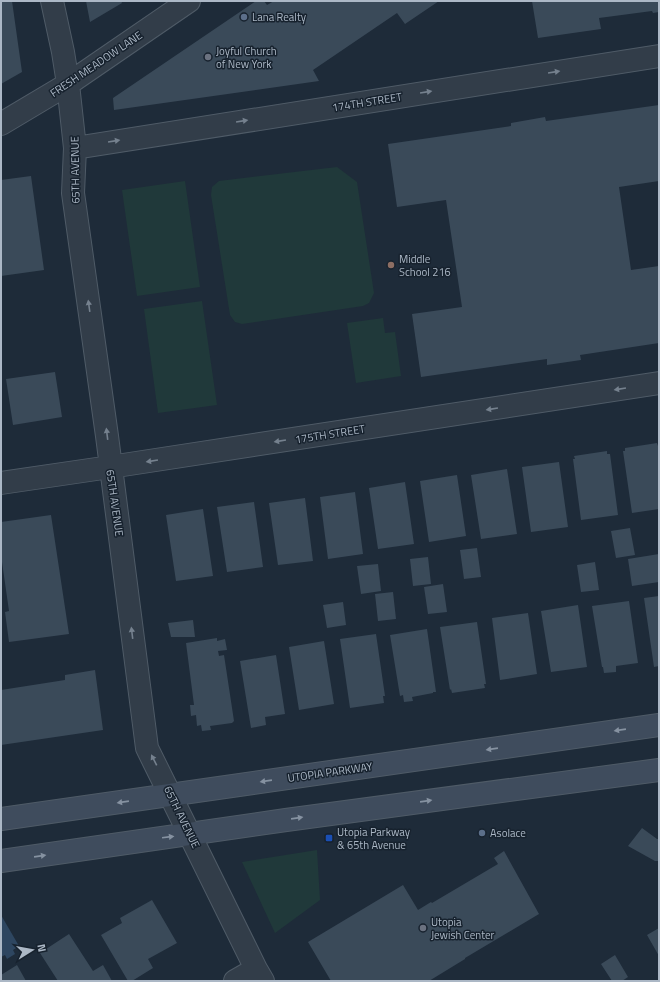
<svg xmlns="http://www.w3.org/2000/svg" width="660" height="982" font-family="'Titillium Web',sans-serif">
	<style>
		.green { fill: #20393a }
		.water { fill: #2e4660 }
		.building { fill: #3a4a59 }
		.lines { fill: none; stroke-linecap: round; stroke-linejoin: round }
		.street-casing { stroke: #4f5b67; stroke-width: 24 }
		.secondary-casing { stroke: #4f5b67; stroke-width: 24 }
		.street { stroke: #323d49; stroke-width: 22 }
		.secondary { stroke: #3f4c5d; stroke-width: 22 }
		.oneway { fill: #75818e }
		.oneway2 { fill: #8692a1 }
		.service-dot { fill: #5c6f8a; stroke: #17222e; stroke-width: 1.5 }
		.worship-dot { fill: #6b7280; stroke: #17222e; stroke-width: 1.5 }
		.education-dot { fill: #8d6e63; stroke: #17222e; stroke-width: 1.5 }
		.transit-dot { fill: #1a4fb4; stroke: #17222e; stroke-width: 1.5 }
		.labels { text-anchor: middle; stroke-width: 3; stroke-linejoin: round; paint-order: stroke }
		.poi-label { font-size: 11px; fill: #acb8c6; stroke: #17222e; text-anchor: start }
		.street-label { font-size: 11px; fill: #acb8c6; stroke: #17222e }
	</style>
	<rect width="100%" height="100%" fill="#1e2b39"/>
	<path class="green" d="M337,167L357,182L374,293L369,303L363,306L242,324L235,322L230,315L211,195L212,187L219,181Z
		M185,181L200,287L137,296L122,190Z
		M202,301L217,405L158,413L144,309Z
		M383,318L385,333L395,332L401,376L356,383L347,323Z
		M317,850L320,900L275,933L242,862Z"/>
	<path class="water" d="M1,915L19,946L13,950L15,954L7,959L5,955L1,957Z"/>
	<path class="building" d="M1,1H12L22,72L1,84Z
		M86,1H121L122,3L90,22Z
		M256,1H264L267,5L274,1H439L405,24L397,13L313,70L319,81L114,110L113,98Z
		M532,1H659V12L653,13L652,11L599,18L601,29L538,38Z
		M659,105V181L619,187L631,270L659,266V343L580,355L581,360L547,365V359L421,377L412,314L462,307L446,200L397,207L388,144L511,126V123L545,117L546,121Z
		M31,176L44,270L1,276V180Z
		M55,372L62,417L13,425L6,379Z
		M657,443L658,446H659V509L632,513L623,451H625V448Z
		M607,451V454H610L618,515L581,520L573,459H575L574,456Z
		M559,462L568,527L531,532L522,467Z
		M507,469L517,534L481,539L471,475Z
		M457,475L466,536L429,542L420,481Z
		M405,482L414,544L378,549L369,488Z
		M355,492L363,554L328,559L320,497Z
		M305,498L313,561L278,565L269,503Z
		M254,502L263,567L227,572L217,507Z
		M203,509L213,576L176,581L166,515Z
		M51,515L69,634L9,642L5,612L9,611L1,555V522Z
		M630,528L635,555L616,558L611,531Z
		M477,548L481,577L464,579L460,550Z
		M659,554V582L632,586L628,559Z
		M428,557L431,584L413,586L410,559Z
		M595,562L599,590L581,592L577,565Z
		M378,564L381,591L361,594L357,566Z
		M443,584L447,612L428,614L424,587Z
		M393,592L396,619L378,621L375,594Z
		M659,596V666L654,667L644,598Z
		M629,601L638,663L616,666V672L604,673L603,667H602L592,606Z
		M343,602L346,625L327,628L323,605Z
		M578,605L587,667L551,672L541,611Z
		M528,613L537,674L500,680L492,618Z
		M193,620L195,637H171L168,623Z
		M477,622L486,684H484L485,688L452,693L451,689L450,690L440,627Z
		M427,629L436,692H433V693L412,697L413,701L404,702L403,695L400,696L390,635Z
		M376,634L385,696H383L384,703L350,708L340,639Z
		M217,638V641L225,639L227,650L218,651L219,656L224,655L234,721L232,723L210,726L211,730L202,731L201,725L197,726L196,715L191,716L190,705H194L186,643Z
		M324,641L334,704L299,710L289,647Z
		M276,655L285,714L265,717L266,725L251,728L240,661Z
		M95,670L103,730L1,745V690L65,680V675Z
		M642,828L657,839H659V861H655L628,846Z
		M504,851L539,914L465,958V959L429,981H331L308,942L403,885L418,910L431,902L432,903L498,864L494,858Z
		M152,900L177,943L148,959L153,968L132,981H128L101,935L122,923L120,918Z
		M659,928V956L647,935Z
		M69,934L93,971L103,965L112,981H58L40,953Z
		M615,955L628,977L622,981H612L601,964Z
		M17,965L26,981H1V975Z"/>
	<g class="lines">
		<defs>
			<path id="street" d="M52,1L63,52L68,84L75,148L73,193L107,436L147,748L256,969L263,981
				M1,124L68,84L189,1
				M75,148L659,56
				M1,483L110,467L659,383
				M235,981L256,969"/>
			<path id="secondary" d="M1,819L659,725
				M1,861L286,820L659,770"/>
		</defs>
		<use href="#street" class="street-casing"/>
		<use href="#secondary" class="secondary-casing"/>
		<use href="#street" class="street"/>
		<use href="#secondary" class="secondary"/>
	</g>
	<defs><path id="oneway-solid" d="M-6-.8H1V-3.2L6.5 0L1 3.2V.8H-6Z"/></defs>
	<g class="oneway">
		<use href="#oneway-solid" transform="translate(554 72) rotate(-9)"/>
		<use href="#oneway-solid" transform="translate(426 92) rotate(-9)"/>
		<use href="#oneway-solid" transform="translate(242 121) rotate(-9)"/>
		<use href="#oneway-solid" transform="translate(114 141) rotate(-9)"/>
		<use href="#oneway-solid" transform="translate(89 306) rotate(-98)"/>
		<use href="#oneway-solid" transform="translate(620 389) rotate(171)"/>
		<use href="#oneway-solid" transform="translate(492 409) rotate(171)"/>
		<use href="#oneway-solid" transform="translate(107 434) rotate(-97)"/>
		<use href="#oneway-solid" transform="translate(280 441) rotate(171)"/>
		<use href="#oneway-solid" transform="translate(152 461) rotate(171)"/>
		<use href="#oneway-solid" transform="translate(132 633) rotate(-97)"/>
		<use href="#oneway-solid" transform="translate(154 760) rotate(-117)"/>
	</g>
	<g class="oneway2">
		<use href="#oneway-solid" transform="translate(620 730) rotate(172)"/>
		<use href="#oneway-solid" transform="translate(492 749) rotate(172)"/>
		<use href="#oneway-solid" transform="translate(266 781) rotate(172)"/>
		<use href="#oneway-solid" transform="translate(426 801) rotate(-8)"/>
		<use href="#oneway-solid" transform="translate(123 802) rotate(172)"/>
		<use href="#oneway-solid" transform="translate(297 818) rotate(-8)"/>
		<use href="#oneway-solid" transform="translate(168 837) rotate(-7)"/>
		<use href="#oneway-solid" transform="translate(40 856) rotate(-8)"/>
	</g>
	<g class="service-dot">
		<circle cx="244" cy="17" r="4"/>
		<circle cx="482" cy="833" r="4"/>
	</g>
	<g class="worship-dot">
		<circle cx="208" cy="57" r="4"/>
		<circle cx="423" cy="928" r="4"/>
	</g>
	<circle class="education-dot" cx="391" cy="265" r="4"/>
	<rect class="transit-dot" x="325" y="834" width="8" height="8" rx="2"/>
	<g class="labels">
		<g class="poi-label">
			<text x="252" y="21">Lana Realty</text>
			<text x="216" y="55">Joyful Church<tspan x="216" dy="13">of New York</tspan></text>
			<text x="399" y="263">Middle<tspan x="399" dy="13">School 216</tspan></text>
			<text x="337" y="836">Utopia Parkway<tspan x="337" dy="13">&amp; 65th Avenue</tspan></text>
			<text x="490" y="837">Asolace</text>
			<text x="431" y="926">Utopia<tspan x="431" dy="13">Jewish Center</tspan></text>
		</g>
		<g class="street-label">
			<text transform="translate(96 64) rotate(-34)" y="4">FRESH MEADOW LANE</text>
			<text transform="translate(367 102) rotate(-9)" y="4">174TH STREET</text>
			<text transform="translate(75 170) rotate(-91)" y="4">65TH AVENUE</text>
			<text transform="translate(330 434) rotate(-9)" y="4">175TH STREET</text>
			<text transform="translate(115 503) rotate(82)" y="4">65TH AVENUE</text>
			<text transform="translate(330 772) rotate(-8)" y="4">UTOPIA PARKWAY</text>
			<text transform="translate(182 817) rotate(64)" y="4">65TH AVENUE</text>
		</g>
	</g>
	<rect width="660" height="982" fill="none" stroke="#acb8c6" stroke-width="4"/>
	<g transform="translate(32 950) rotate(79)" stroke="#17222e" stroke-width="3" paint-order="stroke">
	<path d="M0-3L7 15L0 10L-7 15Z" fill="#acb8c6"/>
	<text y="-6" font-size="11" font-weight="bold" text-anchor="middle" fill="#acb8c6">N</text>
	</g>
</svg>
